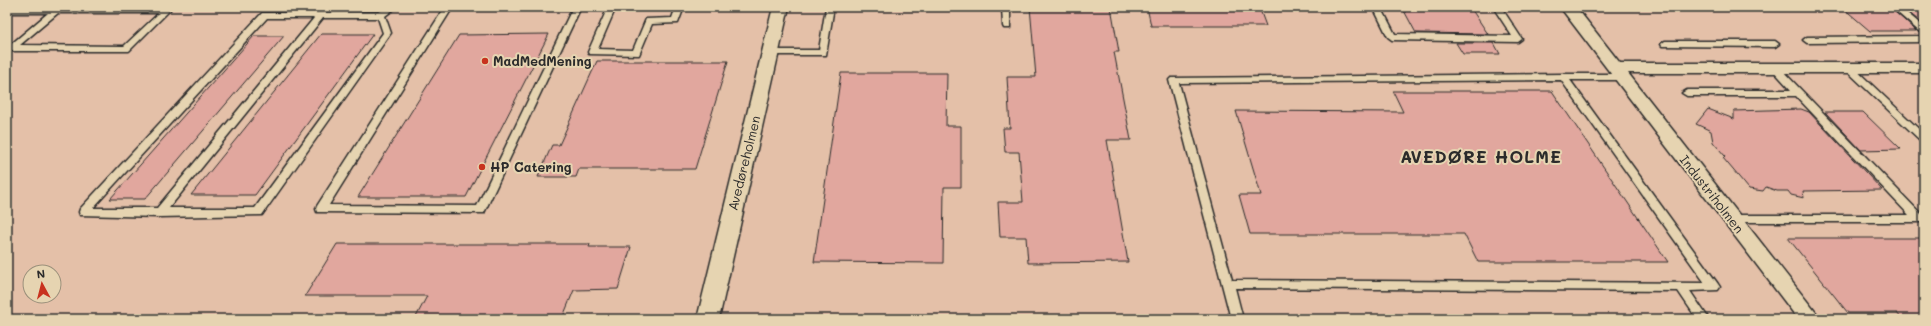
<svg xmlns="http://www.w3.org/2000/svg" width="1931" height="326" font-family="Mali,sans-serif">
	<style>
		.built { fill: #e4c0a8; fill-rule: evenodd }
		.building { fill: #e1a79e; stroke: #2b2b2b }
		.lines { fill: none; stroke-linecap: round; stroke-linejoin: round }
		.service-casing { stroke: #2b2b2b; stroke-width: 3 }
		.minor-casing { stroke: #2b2b2b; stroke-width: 3 }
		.service { fill: #e6d4b1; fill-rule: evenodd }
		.minor { fill: #e6d4b1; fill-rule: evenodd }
		.poi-dot { fill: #c8321e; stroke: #e6d4b1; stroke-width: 1.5 }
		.labels { text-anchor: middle; stroke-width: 4; stroke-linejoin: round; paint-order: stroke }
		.poi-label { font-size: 13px; font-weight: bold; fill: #2b2b2b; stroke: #e6d4b1; text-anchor: start }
		.street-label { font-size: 13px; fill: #2b2b2b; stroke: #e6d4b1 }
		.district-label { font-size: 17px; font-weight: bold; letter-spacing: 1px; fill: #2b2b2b; stroke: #e6d4b1 }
	</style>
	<rect width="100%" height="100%" fill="#e5cbad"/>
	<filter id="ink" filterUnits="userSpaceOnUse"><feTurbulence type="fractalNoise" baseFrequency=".025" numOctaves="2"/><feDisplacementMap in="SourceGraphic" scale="8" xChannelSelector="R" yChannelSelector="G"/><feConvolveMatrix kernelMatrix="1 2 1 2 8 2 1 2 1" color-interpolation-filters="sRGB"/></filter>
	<g filter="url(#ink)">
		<path class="built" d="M7,7H1924V319H7ZM30,272H54V296H30Z"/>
		<path class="building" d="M1030,7H1111L1119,52H1114L1131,140H1107L1128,262L1028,263L1026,237H1000L998,202H1023L1019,152H1005L1003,128H1010L1007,77H1036Z
			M1147,7H1259L1266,26H1151Z
			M1402,7H1470L1488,34L1416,33Z
			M1842,7H1890L1916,31H1870Z
			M1902,7H1924V25Z
			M321,34H373L255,195H191Z
			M549,34L466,197H358L459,35Z
			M254,36H284L145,199H110Z
			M1456,43H1494L1500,54H1463Z
			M597,61H728L695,169H579L576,177H538L552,145H559Z
			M841,73H947L946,126H961V187H944L943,263L814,262Z
			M1393,91H1552L1668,262H1478L1464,234H1250L1239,195H1261L1236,111L1403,112Z
			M1708,109L1734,119V111L1801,109L1809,112L1882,190L1803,191L1804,198L1791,195L1788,191H1777L1766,187L1763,191L1749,189L1723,158L1725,156L1713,142L1711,131L1696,124Z
			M1825,112H1863L1901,149L1861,150Z
			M1788,238H1924V319H1902L1897,313H1848Z
			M337,244H590L589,247H631L618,289L574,290L562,319H415L427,296H305Z"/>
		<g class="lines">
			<defs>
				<path id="service" d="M7,7H166L170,10L129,51H12L9,50L8,48L9,46L48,13H7ZM58,13H159L124,46L20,45Z
					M387,7H397L385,16L391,33L262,215L159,217L80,215L79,212L80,209L262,13L379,12ZM267,18H314L157,208H93ZM323,18H378L383,33L255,208H169Z
					M445,7H453L329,205L477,206L573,7H581L484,213L317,212L316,209L317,206Z
					M608,7H616L598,49L633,50L646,19L672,18L676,7H684L678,23L652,24L639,55L589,54L588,52Z
					M826,7H834L826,55H767L766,53L770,50H819Z
					M1002,7H1010V28H1004L1003,26Z
					M1373,7H1381L1395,34L1512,36L1493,7H1501L1522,39L1518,42L1392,40L1388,37Z
					M1891,7H1900L1924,27V34L1921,33Z
					M1924,36V42L1807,43L1803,40L1807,37Z
					M1665,41H1775L1779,44L1775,47L1662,46L1661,44Z
					M1775,65L1778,66L1923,216L1924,218L1923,222H1728L1727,219L1728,216L1732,215H1909L1796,96H1687L1682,93L1687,90H1791L1771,68Z
					M1849,65L1852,66L1924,134V142L1921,141L1846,70L1845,68Z
					M1563,74H1622L1627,77L1622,80H1570L1718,284L1720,287L1718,290L1690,291L1709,319H1697L1678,291L1235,288L1243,319H1231L1169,80L1171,78ZM1561,80L1705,283L1232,280L1179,83Z"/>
				<path id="minor" d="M773,7H789L719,319H697Z
					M1560,7H1576L1620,63H1924V73H1628L1821,319H1798Z"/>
			</defs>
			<use href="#service" class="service-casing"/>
			<use href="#minor" class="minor-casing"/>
			<use href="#service" class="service"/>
			<use href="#minor" class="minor"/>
		</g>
	</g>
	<g class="poi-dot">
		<circle cx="485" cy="61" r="4"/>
		<circle cx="482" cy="167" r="4"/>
	</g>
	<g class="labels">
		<g class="poi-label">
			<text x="493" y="66">MadMedMening</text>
			<text x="490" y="172">HP Catering</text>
		</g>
		<g class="street-label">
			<text transform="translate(744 163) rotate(-76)" y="5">Avedøreholmen</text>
			<text transform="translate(1712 194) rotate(52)" y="5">Industriholmen</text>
		</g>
		<g class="district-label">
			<text x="1481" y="163">AVEDØRE HOLME</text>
		</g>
	</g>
	<rect width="1931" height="326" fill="none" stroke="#e6d4b1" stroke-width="24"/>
	<rect x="12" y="12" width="1907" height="302" fill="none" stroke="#2b2b2b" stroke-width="1.5" filter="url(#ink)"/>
	<g transform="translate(42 284) rotate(353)"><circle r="19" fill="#e6d4b1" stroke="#9b907b"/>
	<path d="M0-3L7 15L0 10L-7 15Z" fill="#c8321e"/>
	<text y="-6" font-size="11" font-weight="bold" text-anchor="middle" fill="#2b2b2b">N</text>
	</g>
</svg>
